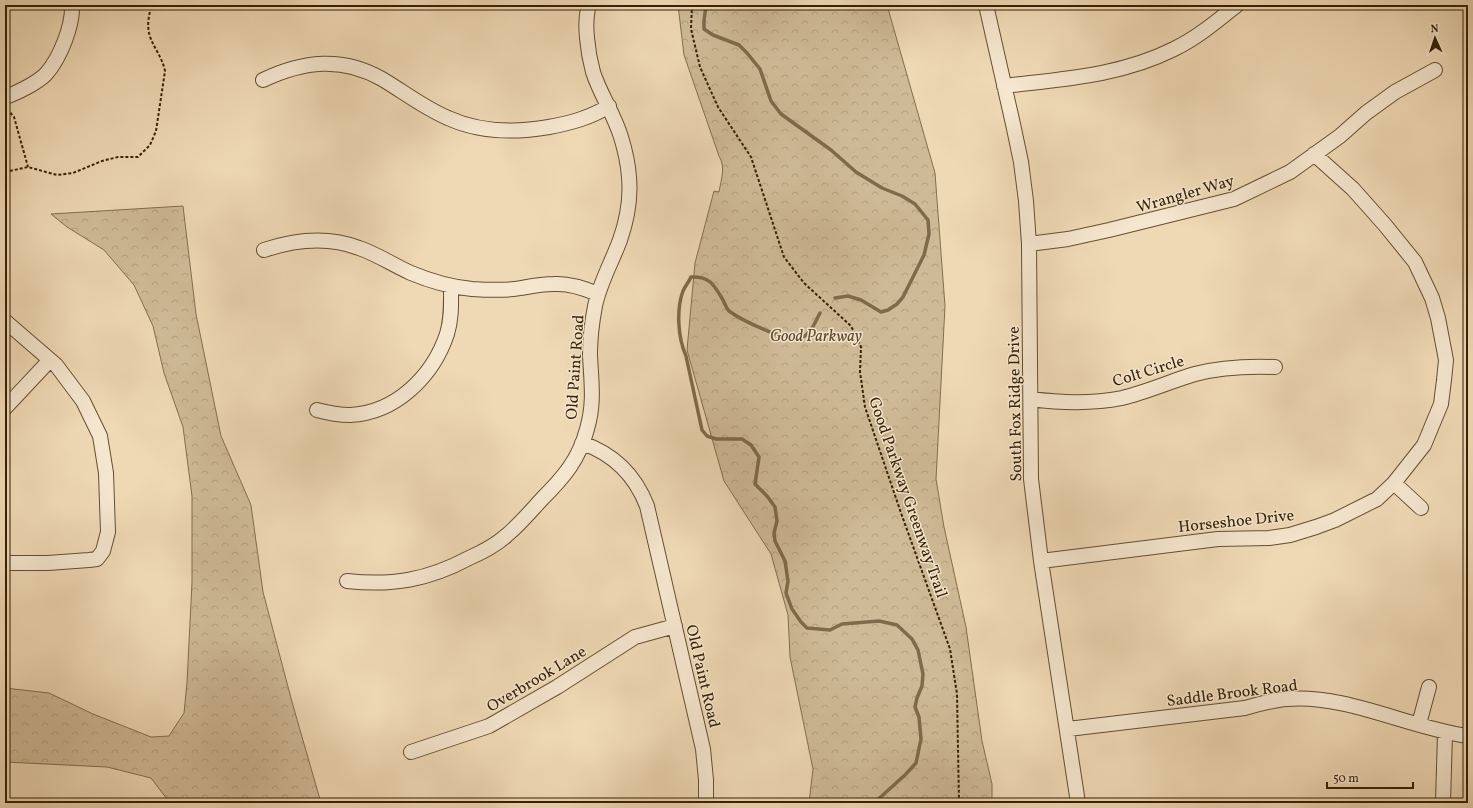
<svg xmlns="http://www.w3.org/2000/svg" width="1473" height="808" font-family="Vollkorn,serif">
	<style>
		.forest { fill: url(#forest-crowns); stroke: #826e4e }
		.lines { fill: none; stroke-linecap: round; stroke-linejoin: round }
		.stream { stroke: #7f6a4b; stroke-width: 3.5 }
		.minor-casing { stroke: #644f31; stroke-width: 16 }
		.path { stroke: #352105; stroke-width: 2; stroke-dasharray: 3 2; stroke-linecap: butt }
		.minor { stroke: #f5e6cf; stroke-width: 14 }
		.labels { text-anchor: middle; stroke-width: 3; stroke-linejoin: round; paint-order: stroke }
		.street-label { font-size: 16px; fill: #352105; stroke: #f5e6cf }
		.park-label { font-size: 16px; font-style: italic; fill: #5c472a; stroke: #f5e6cf }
	</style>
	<defs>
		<pattern id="forest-crowns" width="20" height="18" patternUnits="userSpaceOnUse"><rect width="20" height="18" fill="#cfba97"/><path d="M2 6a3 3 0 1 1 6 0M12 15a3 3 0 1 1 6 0" fill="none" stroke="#b2a081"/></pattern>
	</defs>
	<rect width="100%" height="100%" fill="#efd9b5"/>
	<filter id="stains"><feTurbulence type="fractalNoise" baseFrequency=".005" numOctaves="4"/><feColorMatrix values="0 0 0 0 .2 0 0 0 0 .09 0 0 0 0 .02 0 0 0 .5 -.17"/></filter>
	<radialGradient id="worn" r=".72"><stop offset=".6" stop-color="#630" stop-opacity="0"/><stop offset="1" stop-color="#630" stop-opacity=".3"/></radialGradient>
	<path class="forest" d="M678,5H887L935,173L945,306L936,479L944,527L966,627L982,741L992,784V803H809L813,769L790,657L788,615L771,554L724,481L687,350L695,263L714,191L719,192C721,179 726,168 719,156L684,55Z
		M183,206L196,314L221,436L251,505L263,592L292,702L321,803H170L151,778L107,767L5,762V688L49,693L93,714L151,737L169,736L184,713L187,683L192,582V496L183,427L164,373L153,326L134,285L104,250L67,227L51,214Z"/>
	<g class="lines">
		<path class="stream" d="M706,5L704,21V29L713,35L739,45L747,53L760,69L771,101L781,114L831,150L856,172L882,188L902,196L915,204L928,220L929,234L924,255L903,297L897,304L888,310L881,312L861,300L848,296L835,298
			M820,313C815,322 811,335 800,338C786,342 741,320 729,311C726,308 725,304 723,300C714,285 710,276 691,277C689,282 685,286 683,291C676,310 678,338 686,356L702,430L707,436L716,439H742L751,445L759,457L755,484L767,496L775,507L777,521L774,533L775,541L785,561L788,581L786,593L792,609L801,622L807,628L830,630L842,624L879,621L897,625L912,639L918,650L923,674L922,686L917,698L915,707L919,717L921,739L916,763L905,775L874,803"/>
		<defs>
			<path id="minor" d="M986,5L1013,124L1021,162L1026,201L1029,244L1031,479L1041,561L1078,803
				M263,80C303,61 342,56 382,79C404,92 424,108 448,118C479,132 515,133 549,127C570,123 590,118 609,106
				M1004,86C1063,79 1120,76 1174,49C1197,38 1217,21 1237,5
				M5,97C17,93 37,83 46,74C60,58 73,26 72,5
				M1029,244L1068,239L1109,230L1234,199L1290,172L1340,136L1366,113L1395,92L1435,70
				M264,250C294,240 328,236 359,248C377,254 393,265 411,273C430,281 451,287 472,289C488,290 506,291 521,288C532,286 542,284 554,284C569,283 584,288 598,294
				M5,321L56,365L83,401L100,436L106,473L108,532L103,551L97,559L89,560L48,563H5
				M1031,399C1061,403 1092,404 1122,398C1147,392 1171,381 1195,374C1221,367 1248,366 1275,367
				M5,408L50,360
				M317,410C328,413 339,415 350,415C396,413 433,376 447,334C452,318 451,302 451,286
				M582,443C614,454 635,475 647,506L703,749L706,780V803
				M1394,483L1421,508
				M1041,561L1218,539L1269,538L1290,535L1316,527L1335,520L1377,499L1394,483L1424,445L1441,404L1444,380L1446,360L1438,318L1432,298L1415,262L1385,225L1353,189L1314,154
				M347,581C392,586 428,580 469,558C483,552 496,545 507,535C520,524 530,512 541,500C563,478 579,460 587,429C595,402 591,381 590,354C590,338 592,322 595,306C600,282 612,262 620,240C627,220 631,198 629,177C628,163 625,150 621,137C614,114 600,94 593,72C590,61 588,50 587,38C586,28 586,15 589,5
				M1419,724L1429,687
				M1068,729L1245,708C1259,704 1272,700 1287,699C1347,694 1409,728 1468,736
				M411,752L489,726L557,687L635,637L675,626
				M1443,803L1445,733"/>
		</defs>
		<use href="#minor" class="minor-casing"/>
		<path class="path" d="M692,5L691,29L700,67L718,107L751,157L784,257L804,283L851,326L861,347L860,372L865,407L901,513L950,649L957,694L959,803
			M7,109L14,117L28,167
			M5,172L28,167L57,175L73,173L102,161L118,157H138L150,145L156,131L165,71C162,56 152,46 149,33C147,24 149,13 152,5"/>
		<use href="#minor" class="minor"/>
	</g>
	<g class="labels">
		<g class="street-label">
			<text transform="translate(1185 193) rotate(-16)" y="6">Wrangler Way</text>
			<text transform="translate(574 367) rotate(-86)" y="6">Old Paint Road</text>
			<text transform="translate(1148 370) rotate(-17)" y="6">Colt Circle</text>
			<text transform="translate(1014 404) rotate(-91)" y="6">South Fox Ridge Drive</text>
			<text transform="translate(909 497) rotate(71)" y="6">Good Parkway Greenway Trail</text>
			<text transform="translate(1236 520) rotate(-6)" y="6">Horseshoe Drive</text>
			<text transform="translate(704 676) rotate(77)" y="6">Old Paint Road</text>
			<text transform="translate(536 678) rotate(-31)" y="6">Overbrook Lane</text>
			<text transform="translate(1232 692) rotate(-7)" y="6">Saddle Brook Road</text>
		</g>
		<g class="park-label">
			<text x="816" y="341">Good Parkway</text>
		</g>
	</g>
	<rect width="1473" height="808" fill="none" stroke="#efd9b5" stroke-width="20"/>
	<rect x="6" y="6" width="1461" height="796" fill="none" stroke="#352105" stroke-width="2"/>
	<rect x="10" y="10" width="1453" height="788" fill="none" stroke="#352105"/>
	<g transform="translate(1435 38) rotate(357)" stroke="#f5e6cf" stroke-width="3" paint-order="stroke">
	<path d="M0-3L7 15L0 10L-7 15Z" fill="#352105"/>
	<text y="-6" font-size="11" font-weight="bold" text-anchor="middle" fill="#352105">N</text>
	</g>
	<path d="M1327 782v6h86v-6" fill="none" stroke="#352105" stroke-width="2"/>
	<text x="1333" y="782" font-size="12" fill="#352105" stroke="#f5e6cf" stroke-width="3" paint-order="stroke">50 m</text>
	<rect width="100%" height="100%" filter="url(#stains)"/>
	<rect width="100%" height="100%" fill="url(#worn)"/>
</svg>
